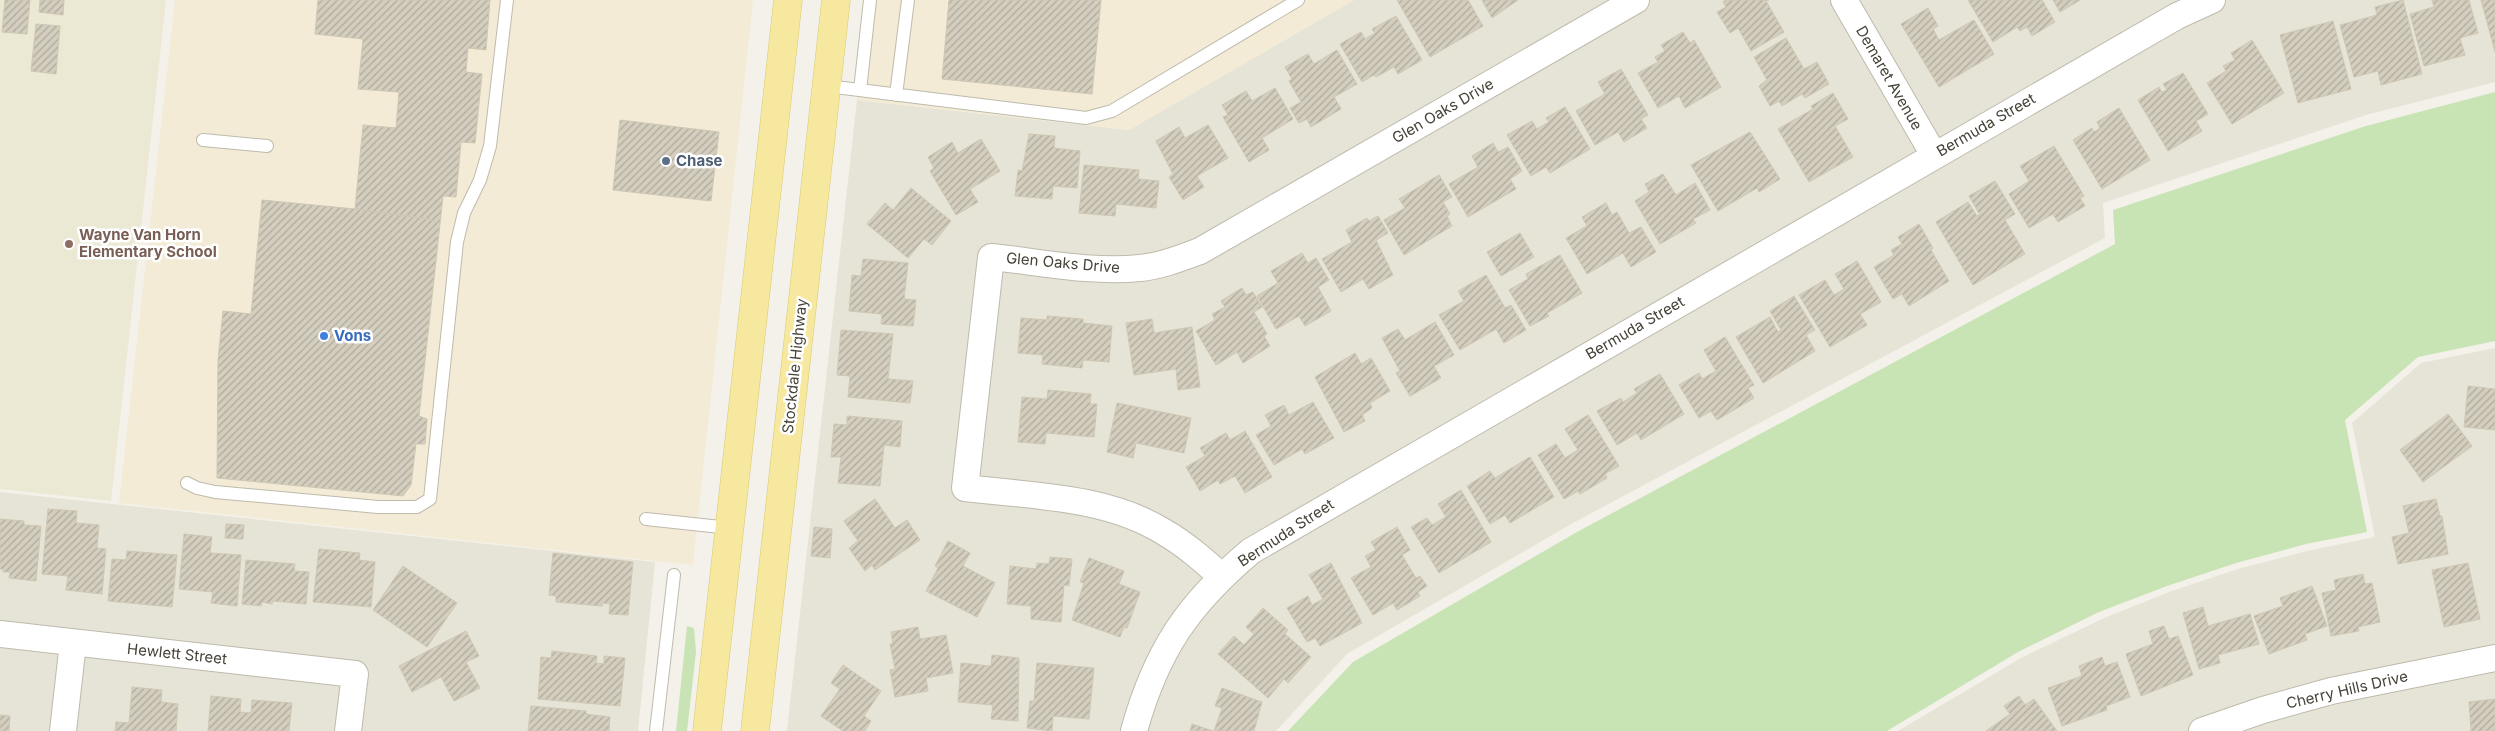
<svg xmlns="http://www.w3.org/2000/svg" width="2495" height="731" font-family="Inter,sans-serif">
	<style>
		.residential { fill: #e6e4d7 }
		.commercial { fill: #f3ebd6 }
		.education { fill: #ebe8d4 }
		.grass { fill: #c8e4b5 }
		.building { fill: url(#building-hatch); stroke: #cec7b3 }
		.lines { fill: none; stroke-linecap: round; stroke-linejoin: round }
		.service-casing { stroke: #bebaac; stroke-width: 14 }
		.minor-casing { stroke: #bebaac; stroke-width: 28 }
		.primary-casing { stroke: #dac970; stroke-width: 29 }
		.service { stroke: #fff; stroke-width: 12 }
		.minor { stroke: #fff; stroke-width: 26 }
		.primary { stroke: #f6e99f; stroke-width: 28 }
		.service-dot { fill: #5c6f8a; stroke: #fff; stroke-width: 2 }
		.education-dot { fill: #8d6e63; stroke: #fff; stroke-width: 2 }
		.shop-dot { fill: #3f7fe0; stroke: #fff; stroke-width: 2 }
		.labels { text-anchor: middle; stroke-width: 5; stroke-linejoin: round; paint-order: stroke }
		.street-label { font-size: 15px; fill: #464238; stroke: #fff }
		.service-label { font-size: 15px; font-weight: bold; fill: #4e5e75; stroke: #fff; text-anchor: start }
		.education-label { font-size: 15px; font-weight: bold; fill: #785e54; stroke: #fff; text-anchor: start }
		.shop-label { font-size: 15px; font-weight: bold; fill: #366cbe; stroke: #fff; text-anchor: start }
	</style>
	<defs>
		<pattern id="building-hatch" width="6" height="6" patternUnits="userSpaceOnUse" patternTransform="scale(1.25)"><rect width="6" height="6" fill="#d4cebf"/><path d="M-1 1l2-2M0 6l6-6M5 7l2-2" fill="none" stroke="#aea99c"/></pattern>
	</defs>
	<rect width="100%" height="100%" fill="#f3f1e9"/>
	<path class="residential" d="M1354,0H2495V82L2366,115L2103,203L2105,238L1573,523L1347,654L1276,731H787L857,100L1129,130Z
		M2495,348V731H1898L2021,658L2102,619L2169,592L2238,569L2307,551L2375,537L2352,423L2421,363Z
		M0,492L655,562L638,731H0Z"/>
	<path class="commercial" d="M175,0H753L693,565L119,503Z
		M867,0H1354L1129,130L857,100Z"/>
	<path class="education" d="M0,0H166L111,501L0,489Z"/>
	<path class="grass" d="M2495,92V341L2418,357L2345,420L2367,532L2306,544L2236,563L2167,586L2099,612L2018,652L1887,731H1288L1353,662L1577,532L2115,244L2113,210L2366,126Z
		M687,626L694,628L696,652L687,731H676Z"/>
	<path class="building" d="M5,0H30L27,34L2,32Z
		M40,0H64L63,15L39,12Z
		M318,0H490L486,50L468,48L466,72L482,74L475,143L461,142L456,197L443,196L440,224L428,219L355,209L363,125L396,128L399,92L358,89L363,39L315,34Z
		M949,0H1101L1092,94L942,79Z
		M1397,0H1468L1483,26L1430,57Z
		M1482,0H1518L1492,18Z
		M1725,0H1769L1766,1L1784,32L1751,51L1738,28L1730,33L1717,12L1726,7L1723,2Z
		M1968,0H2042L2055,22L2032,36L2027,27L2020,31L2017,27L1993,42Z
		M2053,0H2080L2060,12Z
		M2403,0L2422,74L2381,85L2378,71L2354,77L2340,25L2377,15L2375,7Z
		M2432,0H2469L2478,33L2460,38L2465,55L2424,66L2410,14L2434,7Z
		M2481,0H2495V52Z
		M1928,8L1938,26L1933,29L1939,40L1974,20L1994,54L1939,87L1901,24Z
		M1396,16L1422,60L1398,74L1394,67L1376,77L1374,75L1362,82L1340,44L1361,32L1365,39L1375,33L1372,29Z
		M2333,21L2351,89L2298,103L2280,35Z
		M36,24L60,26L56,74L31,71Z
		M1683,32L1690,43L1694,40L1721,87L1685,108L1679,96L1658,108L1638,73L1658,62L1655,57L1665,51L1661,45Z
		M1786,38L1804,69L1817,62L1829,84L1805,98L1802,94L1782,106L1779,101L1770,106L1759,86L1767,80L1754,57Z
		M2252,40L2284,93L2232,124L2207,83L2226,71L2223,66L2235,60L2231,53Z
		M1337,50L1357,84L1334,97L1341,109L1311,127L1307,119L1299,123L1290,108L1301,102L1289,81L1292,79L1285,67L1308,54L1314,64Z
		M1621,69L1648,115L1641,119L1647,128L1624,142L1618,132L1595,145L1576,111L1605,94L1598,82Z
		M2183,73L2208,114L2196,121L2202,131L2168,151L2138,100L2159,87L2162,92L2167,90L2163,84Z
		M1275,88L1293,119L1262,138L1269,150L1249,162L1223,117L1228,115L1222,105L1246,91L1252,101Z
		M1833,93L1848,119L1835,126L1853,157L1809,182L1778,129L1813,109L1811,106Z
		M1565,107L1590,149L1550,173L1546,167L1531,176L1507,135L1532,121L1537,129L1549,122L1546,118Z
		M2119,108L2150,160L2102,189L2073,140L2092,128L2094,132L2100,128L2097,122Z
		M620,120L719,132L711,201L613,190Z
		M1208,125L1228,158L1197,176L1204,187L1183,200L1169,177L1173,174L1156,141L1179,127L1185,138Z
		M1750,132L1780,179L1759,192L1757,188L1718,211L1691,165Z
		M1029,134L1055,136L1054,148L1080,151L1077,188L1053,186L1052,199L1015,196L1018,170L1022,171Z
		M981,139L1000,171L970,189L978,202L956,215L930,171L934,168L928,157L952,142L958,153Z
		M1493,143L1498,152L1508,147L1522,171L1510,179L1516,189L1468,217L1449,184L1478,167L1472,156Z
		M2054,146L2084,196L2080,198L2085,206L2058,222L2053,214L2029,228L2009,194L2029,181L2020,166Z
		M1084,165L1139,170L1138,179L1159,181L1156,208L1116,204L1115,216L1079,213Z
		M1663,174L1676,195L1695,183L1710,210L1693,219L1696,223L1660,244L1635,201L1649,192L1645,184Z
		M1439,175L1452,197L1443,202L1450,214L1447,216L1452,226L1404,255L1384,220L1405,208L1399,199Z
		M1995,181L2015,214L2005,220L2025,254L1973,285L1936,222L1968,202L1977,216L1980,215L1969,196Z
		M911,188L951,221L932,245L924,239L908,258L867,224L885,203L893,210Z
		M262,200L355,209L428,219L440,224L419,416L427,419L425,444H416L411,485L403,496L217,478L218,360L223,311L251,314Z
		M1606,203L1612,215L1617,212L1629,233L1641,227L1656,252L1631,267L1623,253L1587,274L1566,238L1587,226L1582,217Z
		M1378,216L1388,233L1376,240L1393,275L1369,289L1363,279L1341,292L1322,259L1352,242L1346,230L1367,218L1369,221Z
		M1919,224L1933,248L1931,250L1949,281L1909,306L1902,294L1893,299L1874,267L1894,255L1891,250L1902,244L1898,237Z
		M1520,233L1534,257L1501,276L1487,252Z
		M1302,253L1308,263L1316,258L1329,280L1318,287L1331,311L1305,326L1299,316L1276,329L1257,296L1278,283L1271,271Z
		M1560,255L1582,293L1547,313L1549,316L1530,326L1509,290L1528,279L1526,274Z
		M863,259L908,263L904,299L916,300L913,326L881,324L882,314L849,311L852,275L861,276Z
		M1857,261L1881,302L1860,314L1867,325L1830,347L1799,295L1825,280L1834,295L1844,289L1835,274Z
		M1486,275L1505,308L1511,305L1526,330L1504,343L1496,329L1460,350L1439,315L1464,301L1458,291Z
		M1242,288L1246,295L1253,292L1262,307L1254,312L1267,334L1264,336L1270,346L1243,363L1237,352L1216,365L1196,331L1215,320L1212,314L1225,307L1221,301Z
		M1794,296L1815,330L1806,335L1815,351L1763,383L1736,337L1770,317L1778,332L1781,330L1770,311Z
		M1047,316L1083,319V323L1112,326L1109,362L1083,360L1082,368L1042,364L1043,355L1018,353L1021,318L1047,320Z
		M1152,319L1154,333L1192,327L1200,387L1178,390L1176,369L1134,375L1126,323Z
		M1435,322L1454,355L1434,366L1441,378L1410,396L1396,373L1400,371L1382,338L1398,329L1405,340Z
		M841,330L893,334L888,379L913,381L910,403L848,397L850,376L837,375Z
		M1725,337L1754,385L1748,388L1754,398L1717,420L1711,411L1699,418L1679,385L1699,373L1702,379L1716,371L1704,350Z
		M1355,353L1361,364L1371,358L1390,391L1370,403L1372,408L1362,415L1365,421L1344,432L1315,377Z
		M1660,374L1684,414L1641,440L1637,433L1617,445L1597,411L1621,398L1623,402L1637,393L1634,389Z
		M2468,386L2495,389V430L2464,427Z
		M1048,390L1091,394L1090,404H1097L1094,437L1046,433L1045,444L1018,442L1022,397L1047,399Z
		M1313,402L1334,438L1305,454L1302,449L1274,465L1256,435L1271,426L1265,415L1284,405L1289,415Z
		M1117,403L1191,418L1184,453L1136,443L1133,458L1107,452Z
		M2448,414L2472,446L2423,482L2400,450Z
		M1588,415L1619,466L1605,474L1607,478L1580,494L1578,491L1564,499L1538,455L1556,444L1565,458L1578,450L1565,429Z
		M847,416L902,421L900,447L884,445L880,486L838,483L841,457H831L834,424L847,425Z
		M1245,431L1272,477L1245,493L1235,476L1220,484L1218,480L1200,491L1186,467L1205,456L1200,448L1226,433L1230,440Z
		M1530,457L1554,497L1510,523L1505,515L1490,524L1467,486L1490,471L1495,478Z
		M1461,490L1491,542L1439,573L1411,527L1427,518L1432,525L1446,517L1438,504Z
		M875,499L895,528L907,520L920,540L875,570L872,565L865,571L849,548L858,541L844,521Z
		M2436,499L2440,516H2442L2448,554L2398,564L2392,537L2409,533L2403,506Z
		M48,509L77,511L76,523L99,525L97,548L106,549L102,594L66,590L68,576L42,574Z
		M0,519L24,521V525L41,526L36,581L9,578L10,572H3V569H0Z
		M226,524L244,525L243,539L225,538Z
		M814,527L832,529L830,558L811,556Z
		M1397,527L1410,550L1402,555L1416,578L1420,576L1427,586L1418,592L1420,596L1397,610L1393,603L1373,615L1351,578L1371,567L1365,556L1376,550L1371,542Z
		M184,534L212,537L210,553L241,555L237,606L211,603L213,592L179,589Z
		M948,541L970,553L963,566L995,583L977,617L926,591L938,568L935,566Z
		M319,549L360,553L359,560L375,562L371,607L313,602Z
		M127,551L177,555L172,607L108,601L112,559L126,560Z
		M553,553L633,562L628,615L609,614L610,604L603,603L602,606L556,602V596L549,595Z
		M1050,557L1072,559L1069,586L1064,585L1061,622L1031,619V606L1007,604L1010,566L1036,569L1037,563L1049,564Z
		M1089,558L1124,571L1119,584L1140,592L1127,628L1124,627L1120,637L1072,620L1084,583L1080,582Z
		M246,560L295,564L294,571L309,572L306,604L273,601L272,604L262,602L261,606L242,604Z
		M1331,563L1362,623L1320,646L1315,638L1307,642L1287,608L1308,596L1312,605L1323,599L1309,575Z
		M2468,563L2480,619L2444,627L2432,570Z
		M403,566L457,603L427,647L373,610Z
		M2363,574L2365,584L2372,583L2380,622L2358,627L2359,631L2331,636L2322,593L2336,590L2334,580Z
		M2312,586L2327,626L2305,634L2307,640L2269,654L2254,616L2283,606L2280,598Z
		M2203,607L2208,626L2250,614L2259,644L2218,655L2220,663L2199,669L2183,613Z
		M1263,608L1288,630L1285,634L1311,657L1288,683L1284,679L1268,698L1218,654L1234,636L1244,645L1254,634L1246,627Z
		M2164,626L2169,639L2178,636L2193,675L2141,696L2126,654L2153,644L2149,631Z
		M918,627L920,639L946,635L953,673L926,678L928,691L895,697L890,670L895,669L890,644H893L891,632Z
		M466,631L479,656L466,662L480,688L454,701L441,677L412,692L399,666Z
		M552,651L597,656L596,663L604,664V656L625,658L620,706L538,699L541,657L551,658Z
		M992,655L1019,658L1018,721L991,719L993,705L958,702L961,663L991,666Z
		M2102,657L2105,666L2117,662L2130,697L2106,706L2107,710L2062,726L2048,688L2082,676L2079,666Z
		M1037,663L1094,668L1089,719L1053,716L1052,731L1027,728L1030,701H1034Z
		M843,665L881,691L864,716L871,721L865,731H843L821,716L840,689L831,683Z
		M132,687L162,690L161,702L178,704L176,731H115L116,722L129,723Z
		M1222,688L1262,702L1254,731H1214L1222,708L1215,706Z
		M211,696L241,699L240,712L251,713L252,700L292,703L289,731H208Z
		M2019,696L2025,705L2034,699L2057,731H1986L2010,714L2004,706Z
		M2495,699V731H2471L2469,702Z
		M531,706L586,711V714L610,717L609,731H528Z
		M0,715L10,716L9,731H0Z
		M1192,724L1213,731H1190Z"/>
	<g class="lines">
		<defs>
			<path id="service" d="M827,86L1086,118L1112,111L1298,0
				M860,90L870,0
				M896,95L908,0
				M203,140L267,146
				M187,483L197,488L215,492L378,507H417L430,499L457,242L464,213L480,180L490,146L507,0
				M646,519L730,528
				M656,731L674,575"/>
			<path id="minor" d="M1844,0L1934,155
				M1221,576C1203,560 1185,544 1164,532C1106,496 1031,496 965,488L991,257C1040,262 1091,273 1140,268C1161,266 1181,258 1200,251L1636,0
				M0,634L355,674L348,731
				M63,731L73,643
				M1134,731C1156,651 1188,604 1251,551L2177,16L2212,0
				M2202,731L2263,710L2331,691L2495,658"/>
			<path id="primary" d="M707,731L788,0
				M755,731L836,0"/>
		</defs>
		<use href="#service" class="service-casing"/>
		<use href="#minor" class="minor-casing"/>
		<use href="#primary" class="primary-casing"/>
		<use href="#service" class="service"/>
		<use href="#minor" class="minor"/>
		<use href="#primary" class="primary"/>
	</g>
	<circle class="service-dot" cx="666" cy="161" r="5"/>
	<circle class="education-dot" cx="69" cy="244" r="5"/>
	<circle class="shop-dot" cx="324" cy="336" r="5"/>
	<g class="labels">
		<g class="street-label">
			<text transform="translate(1889 78) rotate(60)" y="5">Demaret Avenue</text>
			<text transform="translate(1443 111) rotate(-30)" y="5">Glen Oaks Drive</text>
			<text transform="translate(1986 125) rotate(-30)" y="5">Bermuda Street</text>
			<text transform="translate(1063 263) rotate(5)" y="5">Glen Oaks Drive</text>
			<text transform="translate(1635 328) rotate(-30)" y="5">Bermuda Street</text>
			<text transform="translate(795 366) rotate(-84)" y="5">Stockdale Highway</text>
			<text transform="translate(1286 533) rotate(-33)" y="5">Bermuda Street</text>
			<text transform="translate(177 654) rotate(6)" y="5">Hewlett Street</text>
			<text transform="translate(2347 690) rotate(-13)" y="5">Cherry Hills Drive</text>
		</g>
		<g class="service-label">
			<text x="676" y="166">Chase</text>
		</g>
		<g class="education-label">
			<text x="79" y="240">Wayne Van Horn<tspan x="79" dy="17">Elementary School</tspan></text>
		</g>
		<g class="shop-label">
			<text x="334" y="341">Vons</text>
		</g>
	</g>
</svg>
